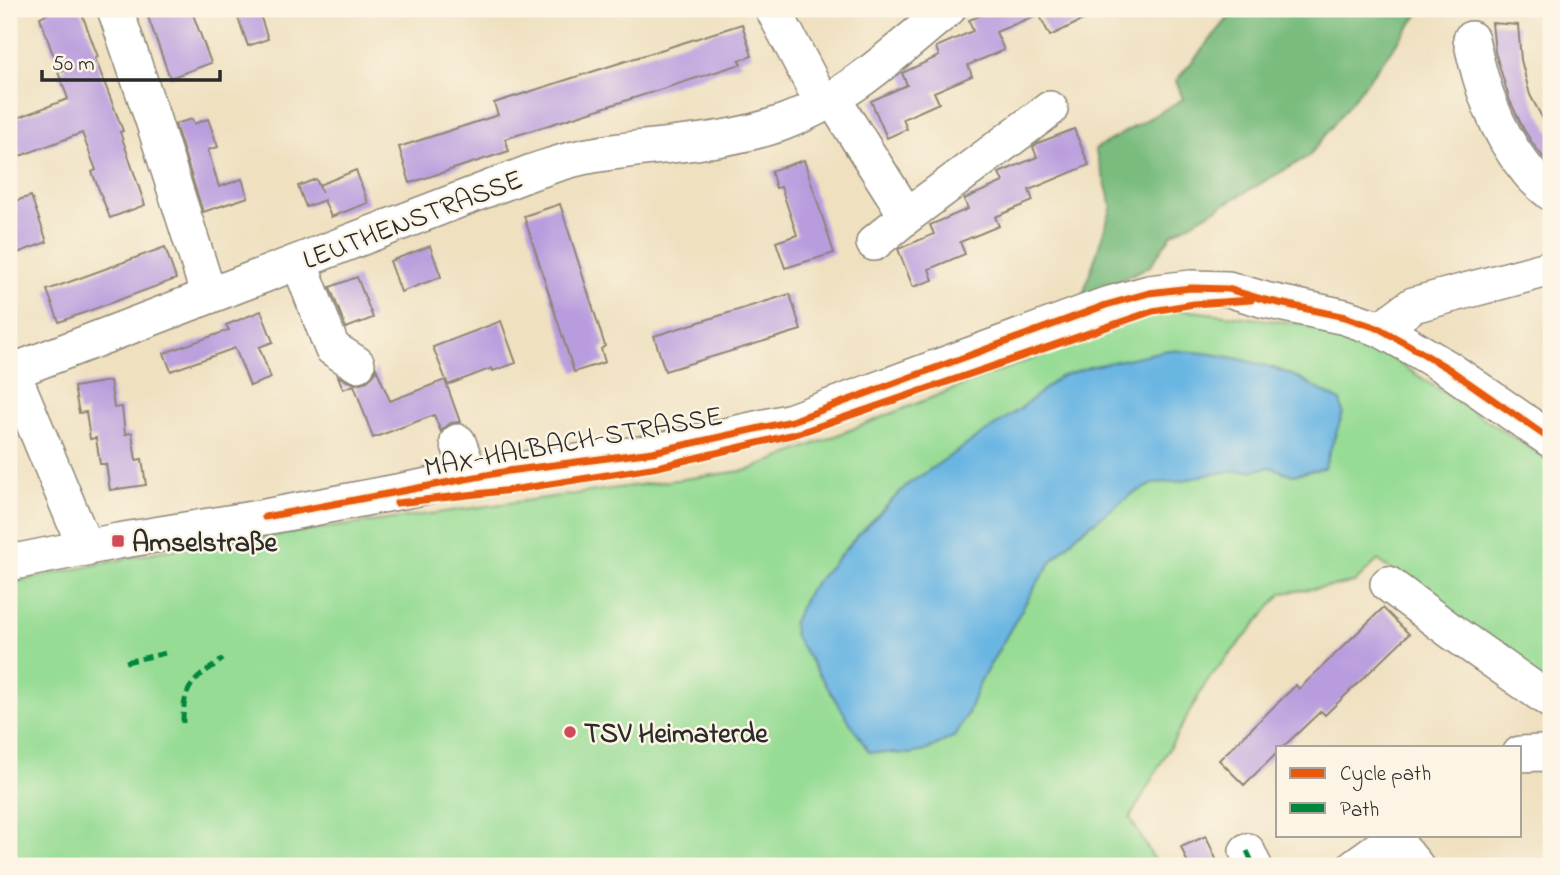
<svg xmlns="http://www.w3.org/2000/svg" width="1560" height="875" font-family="'Indie Flower',sans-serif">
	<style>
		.green { fill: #97dc95; stroke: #618460; stroke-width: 2 }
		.forest { fill: #79bc7e; stroke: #527454; stroke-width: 2 }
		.water { fill: #6ab6e3; stroke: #4a7087; stroke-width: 2 }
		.building { fill: #b99cde }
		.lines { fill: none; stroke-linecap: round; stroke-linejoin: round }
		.minor-casing { stroke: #8d8676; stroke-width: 38 }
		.minor { stroke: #fff; stroke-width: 35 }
		.quiet { stroke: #00873e; stroke-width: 5; stroke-dasharray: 10 5; stroke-linecap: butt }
		.cycleway-casing { stroke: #fcf5e5; stroke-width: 11 }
		.cycleway { stroke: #e8590c; stroke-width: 7 }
		.poi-dot { fill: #d1495b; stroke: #fcf5e5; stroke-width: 2.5 }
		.labels { text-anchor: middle; stroke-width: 5; stroke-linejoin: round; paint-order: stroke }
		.street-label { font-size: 28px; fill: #2b2b2b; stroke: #fcf5e5 }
		.poi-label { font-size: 28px; font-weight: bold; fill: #2b2b2b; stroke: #fcf5e5; text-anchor: start }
	</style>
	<rect width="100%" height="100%" fill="#fcf5e5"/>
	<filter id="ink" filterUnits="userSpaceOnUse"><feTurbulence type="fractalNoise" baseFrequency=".0143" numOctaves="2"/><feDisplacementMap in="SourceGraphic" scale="14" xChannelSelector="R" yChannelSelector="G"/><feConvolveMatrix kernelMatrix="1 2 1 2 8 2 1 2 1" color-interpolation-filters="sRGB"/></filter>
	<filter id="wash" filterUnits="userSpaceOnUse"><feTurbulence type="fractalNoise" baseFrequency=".00686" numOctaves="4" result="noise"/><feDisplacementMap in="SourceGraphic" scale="28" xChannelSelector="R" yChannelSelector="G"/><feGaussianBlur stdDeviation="1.57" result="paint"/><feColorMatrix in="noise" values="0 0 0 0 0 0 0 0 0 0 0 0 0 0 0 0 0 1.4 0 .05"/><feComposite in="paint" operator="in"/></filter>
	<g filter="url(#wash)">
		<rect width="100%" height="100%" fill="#efe0c0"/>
		<path class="green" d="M1163,308L1312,325L1386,355L1551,462V695L1378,560L1354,583L1282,593L1207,681L1130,818L1158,866H9V583L161,551L749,470L971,382L1093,336Z"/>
		<path class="forest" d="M1236,9H1423L1309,156L1172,234L1150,266L1082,298L1112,206L1095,149L1183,99L1176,81Z"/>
		<path class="water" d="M1168,350C1209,352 1253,359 1292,375C1308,382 1324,393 1340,401L1343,413L1324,468L1293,475L1270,467L1250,471H1234L1205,475L1182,481L1155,483L1132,494L1079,533L1052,561L1036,585L979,684L968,713L955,736L925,751L909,754L869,752L794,635L793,622L809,590L858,535L907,485L1021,408L1059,377L1089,367Z"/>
		<g id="blocks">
			<path class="building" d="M45,9H80L98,57L95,58L123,131L120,132L145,205L110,218L92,172L96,170L82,133L20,156L9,126V121L68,99L58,72L66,69L52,52L40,17L47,14Z
				M161,9H191L211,63L170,78L147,14Z
				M235,9H258L268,39L248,46Z
				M997,9H1106L1050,36L1039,14L996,32L1004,50L968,65L972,76L934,92L939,103L903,119L907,129L887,138L871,101L907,85L902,73L939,56L936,47L973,31L969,20Z
				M1492,23L1518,25L1521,60L1530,95L1551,134V167L1533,144L1524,130L1510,101L1495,52Z
				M742,24L752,56L739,60L741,64L505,139L509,151L410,183L399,147L498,115L494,103Z
				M192,119L194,124L208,119L218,147L208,150L219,187L242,179L248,197L203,212L175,124Z
				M1074,129L1089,165L1029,190L1033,201L995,217L999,226L960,242L965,254L929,269L933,280L913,287L898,249L934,234L930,225L968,209L964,199L1003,182L999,173L1037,157L1033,147L1038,143Z
				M804,160L834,253L785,268L776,242L797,235L781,187L776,188L771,171Z
				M356,170L368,203L331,217L324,200L306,207L298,186L316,179L322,193L319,185Z
				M31,196L47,242L9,256V203Z
				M560,204L605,346L601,349L605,362L574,372L524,216Z
				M430,246L441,277L401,292L390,261Z
				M165,247L176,279L59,322L47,290Z
				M357,277L373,318L346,328L330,287Z
				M790,294L801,330L665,371L654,336Z
				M261,311L273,342L259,347L271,378L250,386L235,348L171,371L164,353L229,330L226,325Z
				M501,321L516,363L493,371L492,368L448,385L433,347Z
				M376,368L390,401L445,380L460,422L451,423L443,429L441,432L434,415L373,438L354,385L343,389L338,376L347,381L357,384L367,381L374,375Z
				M110,381L114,408L122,407L125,434L132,433L136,460L142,459L146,485L110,490L106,464H100L96,438L90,439L86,412L79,413L74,387Z
				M1383,608L1409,634L1325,715L1321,711L1283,747H1278V752L1244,785L1219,760L1296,685L1299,689Z
				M1206,836L1219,866H1189L1181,847Z"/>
		</g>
	</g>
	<g filter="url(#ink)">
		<use href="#blocks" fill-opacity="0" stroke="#8d8676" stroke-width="2"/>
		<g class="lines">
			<defs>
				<path id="minor" d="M115,9L152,117L209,296
					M773,9L823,104
					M1471,39C1481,86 1496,133 1527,170C1533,179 1543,186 1551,193
					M833,99L907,216L1050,109
					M874,243L907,216
					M299,262L332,348L357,364
					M1380,329L1413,305L1551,268
					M9,364L86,549
					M11,372L532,172C551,166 569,159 588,156C653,144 720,145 782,123C846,100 896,51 948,9
					M458,442L471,478
					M9,563L118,541L265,517L508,471L653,452L792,421L1106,305L1149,293L1191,288L1228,289L1265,300L1345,317L1380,329L1407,344L1449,369L1551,440
					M1388,584L1455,634L1551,701
					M1520,754L1541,753L1551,754
					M1393,838L1416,866
					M1247,851L1254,866
					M1355,866L1398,835"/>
			</defs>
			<use href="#minor" class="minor-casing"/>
			<use href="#minor" class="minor"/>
			<path class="quiet" d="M126,662L170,652
				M183,723C183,684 194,680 223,659
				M1247,851L1254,866"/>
			<defs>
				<path id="cycleway" d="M397,503L512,490L658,467L799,433L1153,311L1194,304L1251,300
					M265,517L508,471L653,452L792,421L1106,305L1149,293L1191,288L1228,289L1265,300L1345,317L1380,329L1407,344L1449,369L1551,440"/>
			</defs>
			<use href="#cycleway" class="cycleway-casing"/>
			<use href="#cycleway" class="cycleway"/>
		</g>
	</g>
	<g class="poi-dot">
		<rect x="111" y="534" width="14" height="14" rx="3.5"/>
		<circle cx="570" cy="732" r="7"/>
	</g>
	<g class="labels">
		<g class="street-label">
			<text transform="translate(412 218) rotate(-21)" y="10">LEUTHENSTRASSE</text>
			<text transform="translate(573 440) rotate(-10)" y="10">MAX-HALBACH-STRASSE</text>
		</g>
		<g class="poi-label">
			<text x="132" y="551">Amselstraße</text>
			<text x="584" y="742">TSV Heimaterde</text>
		</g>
	</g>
	<rect width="1560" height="875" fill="none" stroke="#fcf5e5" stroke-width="35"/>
	<rect x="1276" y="746" width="245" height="91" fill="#fcf5e5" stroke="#a8a49b" stroke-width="2"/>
	<rect x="1290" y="768" width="35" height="10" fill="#e8590c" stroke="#a8a49b" stroke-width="2"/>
	<text x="1340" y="780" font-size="21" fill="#2b2b2b">Cycle path</text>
	<rect x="1290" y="803" width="35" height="10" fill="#00873e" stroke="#a8a49b" stroke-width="2"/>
	<text x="1340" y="816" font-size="21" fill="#2b2b2b">Path</text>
	<path d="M42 70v10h178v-10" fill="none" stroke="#2b2b2b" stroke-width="3.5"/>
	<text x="52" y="70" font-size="21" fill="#2b2b2b" stroke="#fcf5e5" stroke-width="5" paint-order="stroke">50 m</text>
</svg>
